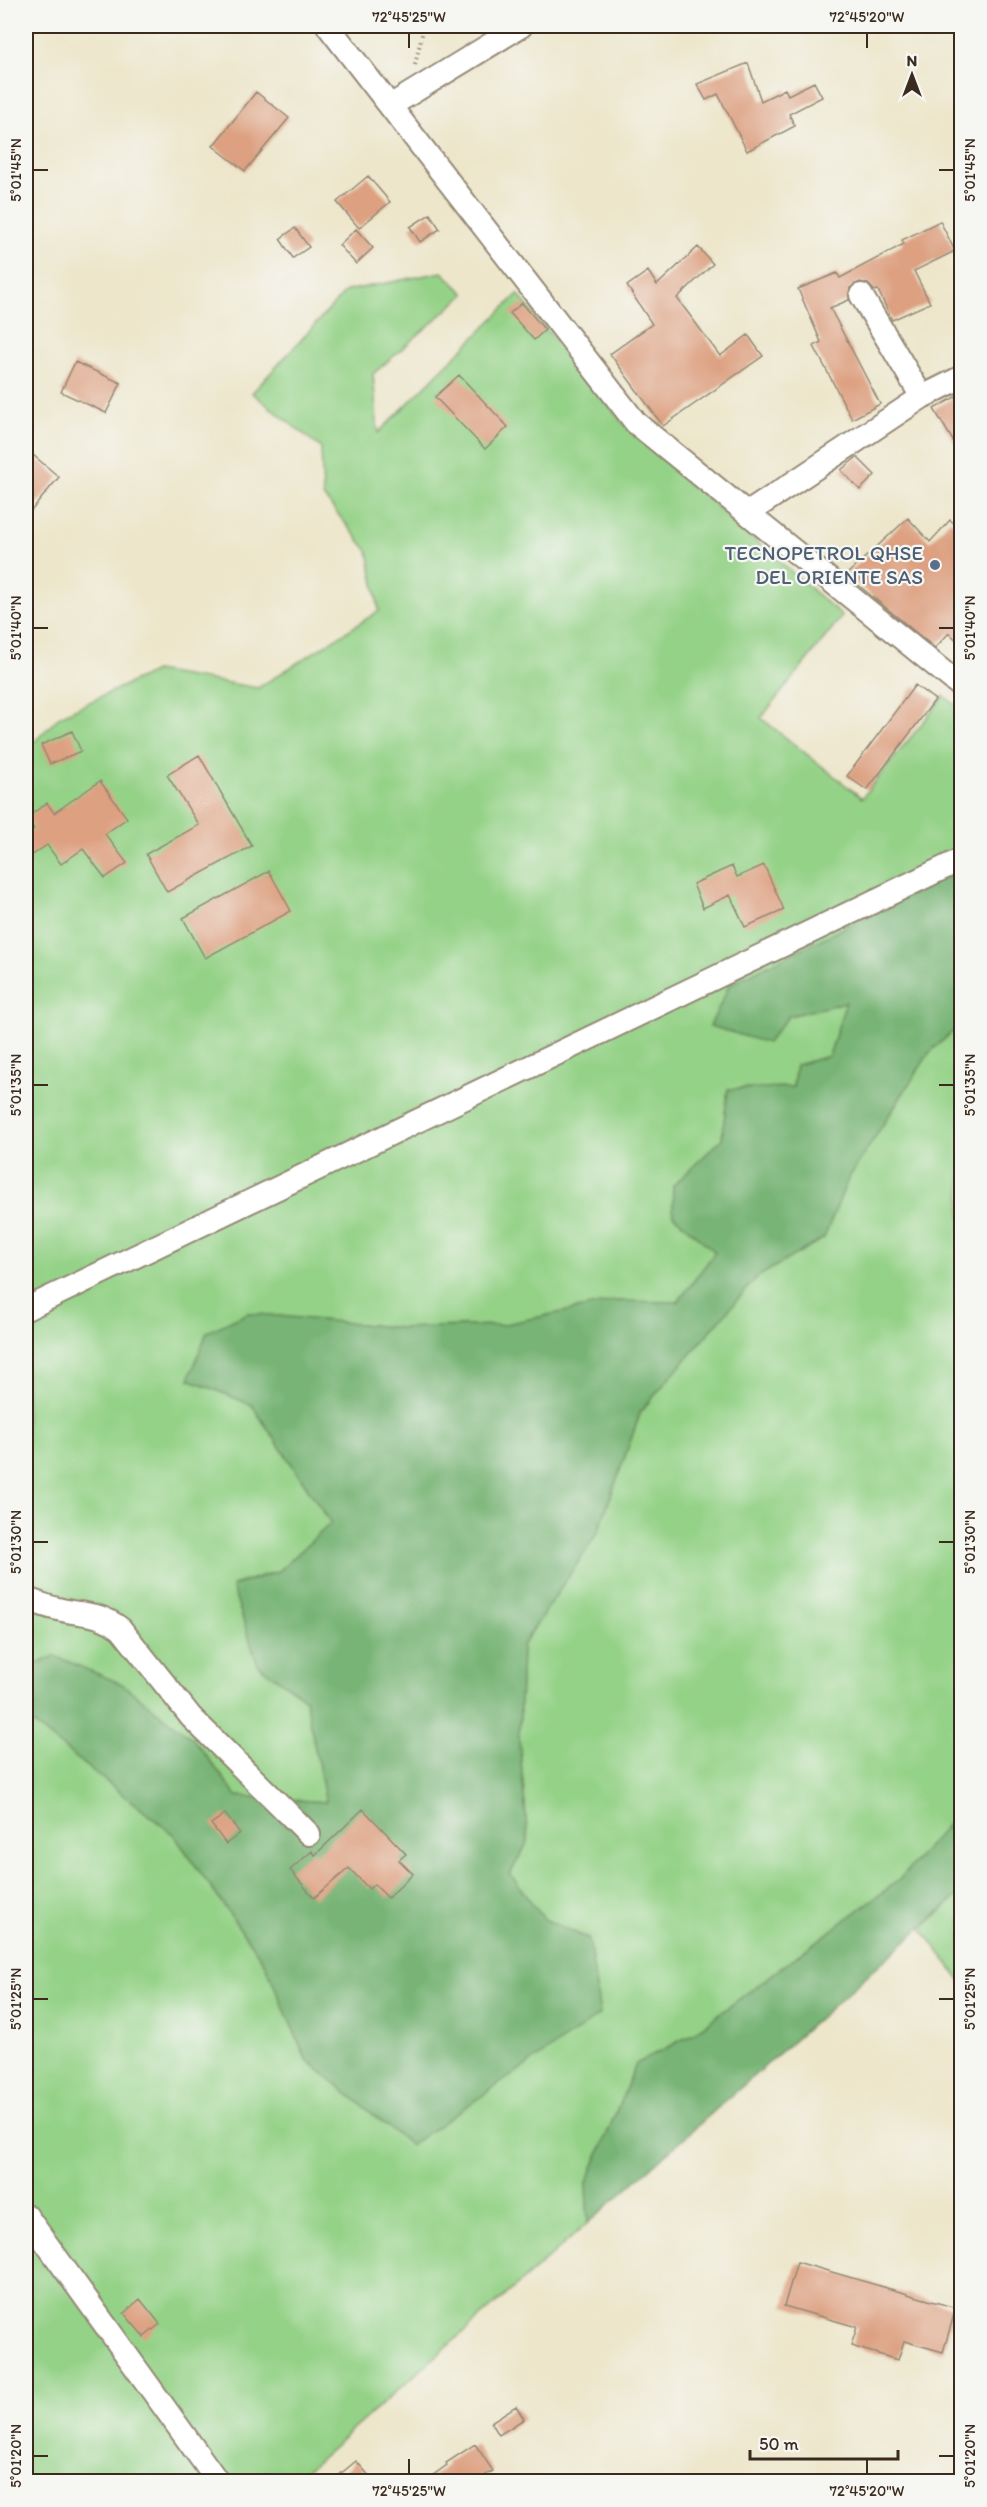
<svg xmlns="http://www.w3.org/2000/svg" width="987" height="2507" font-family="Itim,sans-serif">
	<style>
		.green { fill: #94d287; stroke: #687e52; stroke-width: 1.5 }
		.forest { fill: #77b474; stroke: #596f49; stroke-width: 1.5 }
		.building { fill: #dda081 }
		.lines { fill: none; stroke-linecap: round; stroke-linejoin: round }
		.minor-casing { stroke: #948874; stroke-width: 26 }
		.path { stroke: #948874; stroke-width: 4; stroke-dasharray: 1.5 4.5; stroke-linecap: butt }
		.minor { stroke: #fff; stroke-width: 22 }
		.ticks { fill: none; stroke: #3b2a1e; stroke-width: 2 }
		.service-dot { fill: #5c6f8a; stroke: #f6f6f2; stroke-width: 2 }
		.labels { text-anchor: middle; stroke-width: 4.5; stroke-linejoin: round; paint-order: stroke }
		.service-label { font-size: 21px; fill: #4e5e75; stroke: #f6f6f2; text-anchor: end }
		.neatline { fill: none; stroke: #3b2a1e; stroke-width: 2 }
		.ticks-label { font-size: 15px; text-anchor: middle; fill: #3b2a1e }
	</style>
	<rect width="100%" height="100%" fill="#f6f6f2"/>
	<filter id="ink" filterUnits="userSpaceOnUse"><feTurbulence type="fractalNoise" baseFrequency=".0167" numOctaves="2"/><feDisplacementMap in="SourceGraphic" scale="12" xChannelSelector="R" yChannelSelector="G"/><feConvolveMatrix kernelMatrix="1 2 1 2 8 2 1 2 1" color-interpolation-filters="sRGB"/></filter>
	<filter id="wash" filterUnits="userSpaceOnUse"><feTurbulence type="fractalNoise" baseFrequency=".008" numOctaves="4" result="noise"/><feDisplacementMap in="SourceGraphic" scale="24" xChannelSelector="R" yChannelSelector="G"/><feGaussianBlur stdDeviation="1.35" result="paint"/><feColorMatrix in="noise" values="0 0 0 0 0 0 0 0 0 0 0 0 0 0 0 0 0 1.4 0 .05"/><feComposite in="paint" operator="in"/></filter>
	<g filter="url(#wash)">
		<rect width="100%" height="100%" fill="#ede6cb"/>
		<path class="green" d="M442,272L465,294L373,374L378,433L518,294L628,429L842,616L761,718L862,798L944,696L961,709V870L789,1016L846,1002L829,1056L796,1065L793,1087L728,1089L722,1139L673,1186V1215L716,1252L678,1303L615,1301L501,1325L401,1328L248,1313L189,1379L252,1405L331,1523L279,1571L232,1585L258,1665L305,1698L326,1802L237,1796L194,1740L55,1656L26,1669V769L30,746L60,716L155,671L258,688L379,611L368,551L323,496L321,448L252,393L346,291Z
			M961,1024V1809L899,1880L691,2035L636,2064L586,2185L588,2223L294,2481H26V1718L174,1835L265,1964L306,2059L589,1939L544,1919L510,1874L528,1841L519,1738L522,1646L598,1532L641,1411L757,1277L824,1238L848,1179L929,1053Z
			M961,1892V1981L922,1929Z"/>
		<path class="forest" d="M961,870V1024L929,1053L848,1179L824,1238L757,1277L641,1411L598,1532L522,1646L519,1738L528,1841L510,1874L544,1919L589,1939L600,2015L410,2145L306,2059L265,1964L174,1835L26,1718V1669L55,1656L122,1684L194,1740L237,1796L326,1802L305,1698L258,1665L232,1586L279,1571L331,1523L252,1405L189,1379L207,1332L248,1313L401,1328L501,1325L615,1301L678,1302L715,1252L673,1215V1186L722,1139L728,1089L793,1087L796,1065L829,1056L846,1002L789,1016L767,1043L710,1026L730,984Z
			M961,1809V1892L588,2223L586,2185L636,2064L691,2035L899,1880Z"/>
		<g id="blocks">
			<path class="building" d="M748,63L761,101L785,89L788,95L814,82L822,97L789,114L795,126L747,151L718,94L706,100L697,84Z
				M256,92L289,118L245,171L213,146Z
				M368,176L390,202L359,228L337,202Z
				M430,214L440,229L420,242L410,227Z
				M940,221L955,251L914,271L930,303L892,320L878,290L875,291L868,284L860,282L850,288L849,300L830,308L880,404L852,419L814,346L821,342L798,289L837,273L840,278L904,244L902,240Z
				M295,228L309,247L293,258L280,239Z
				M356,229L373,248L356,264L339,245Z
				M698,247L713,264L677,298L720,356L748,335L763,356L663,426L610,354L652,324L627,286L648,271L657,285Z
				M522,303L545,330L534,340L510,313Z
				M75,362L121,383L106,413L61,392Z
				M459,375L508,427L485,449L435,397Z
				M962,393V456L934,409Z
				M26,449L59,477L26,517Z
				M857,457L875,475L860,490L841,470Z
				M908,518L930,542L950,520L962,530V645L949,633L935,648L846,575Z
				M915,685L935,700L867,790L847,776Z
				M72,731L81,751L50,764L41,745Z
				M199,755L252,846L167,892L146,854L199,825L167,775Z
				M100,781L127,818L105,834L127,863L105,878L83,849L61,864L47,845L31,856L26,848V836L34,829L26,818L47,803L54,813Z
				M764,865L784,910L745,927L730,895L703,908L693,884L732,866L737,877Z
				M269,871L291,911L205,958L183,918Z
				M363,1809L406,1854L399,1860L413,1874L388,1898L374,1884L369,1889L349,1868L314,1898L290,1870L312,1851L315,1855Z
				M225,1814L240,1833L226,1844L211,1824Z
				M797,2262L956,2308L943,2352L904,2341L898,2360L851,2346L857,2327L784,2306Z
				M140,2299L160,2324L144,2337L124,2313Z
				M516,2406L524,2419L499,2435L491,2422Z
				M475,2444L493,2471L476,2481H425L447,2465L446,2463Z
				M356,2461L374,2481H332Z"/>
		</g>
	</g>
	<g filter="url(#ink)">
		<use href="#blocks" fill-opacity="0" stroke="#948874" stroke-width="1.5"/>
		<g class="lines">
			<defs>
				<path id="minor" d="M328,26L636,423L962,687
					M390,106L521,26
					M861,295L922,397
					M748,513L922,397L962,377
					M26,1309L962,859
					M26,1599C36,1602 47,1607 58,1609C83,1616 98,1611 121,1629L191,1717L309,1834
					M26,2215L218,2482"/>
			</defs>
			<use href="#minor" class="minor-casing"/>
			<path class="path" d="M415,65L424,26"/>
			<use href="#minor" class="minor"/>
		</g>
	</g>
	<path class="ticks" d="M409,33V48M867,33V48M33,170H48M939,170H954M33,628H48M939,628H954M33,1085H48M939,1085H954M33,1542H48M939,1542H954M33,1999H48M939,1999H954M33,2456H48M939,2456H954M409,2459V2474M867,2459V2474"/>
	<circle class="service-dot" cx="935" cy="565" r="6"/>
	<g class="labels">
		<g class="service-label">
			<text x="923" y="560">TECNOPETROL QHSE<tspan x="923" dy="24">DEL ORIENTE SAS</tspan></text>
		</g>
	</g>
	<rect width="987" height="2507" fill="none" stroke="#f6f6f2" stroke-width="66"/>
	<g transform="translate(912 75)" stroke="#f6f6f2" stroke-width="4.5" paint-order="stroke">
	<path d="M0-4.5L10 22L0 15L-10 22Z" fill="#3b2a1e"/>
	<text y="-9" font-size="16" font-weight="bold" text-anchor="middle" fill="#3b2a1e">N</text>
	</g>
	<path d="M750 2450v9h148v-9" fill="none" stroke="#3b2a1e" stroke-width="3"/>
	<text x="759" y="2450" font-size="18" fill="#3b2a1e" stroke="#f6f6f2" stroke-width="4.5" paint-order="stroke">50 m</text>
	<rect x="33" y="33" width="921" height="2441" class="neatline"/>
	<g class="ticks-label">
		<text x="409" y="22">72°45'25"W</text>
		<text x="867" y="22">72°45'20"W</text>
		<text transform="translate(16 170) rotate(-90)" y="5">5°01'45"N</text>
		<text transform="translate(970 170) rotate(-90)" y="5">5°01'45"N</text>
		<text transform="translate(16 628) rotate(-90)" y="5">5°01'40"N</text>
		<text transform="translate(970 628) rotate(-90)" y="5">5°01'40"N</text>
		<text transform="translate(16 1085) rotate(-90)" y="5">5°01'35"N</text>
		<text transform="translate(970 1085) rotate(-90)" y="5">5°01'35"N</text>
		<text transform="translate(16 1542) rotate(-90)" y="5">5°01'30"N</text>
		<text transform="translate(970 1542) rotate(-90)" y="5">5°01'30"N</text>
		<text transform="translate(16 1999) rotate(-90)" y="5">5°01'25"N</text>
		<text transform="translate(970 1999) rotate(-90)" y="5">5°01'25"N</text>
		<text transform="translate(16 2456) rotate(-90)" y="5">5°01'20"N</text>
		<text transform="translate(970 2456) rotate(-90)" y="5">5°01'20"N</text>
		<text x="409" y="2496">72°45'25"W</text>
		<text x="867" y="2496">72°45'20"W</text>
	</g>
</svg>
